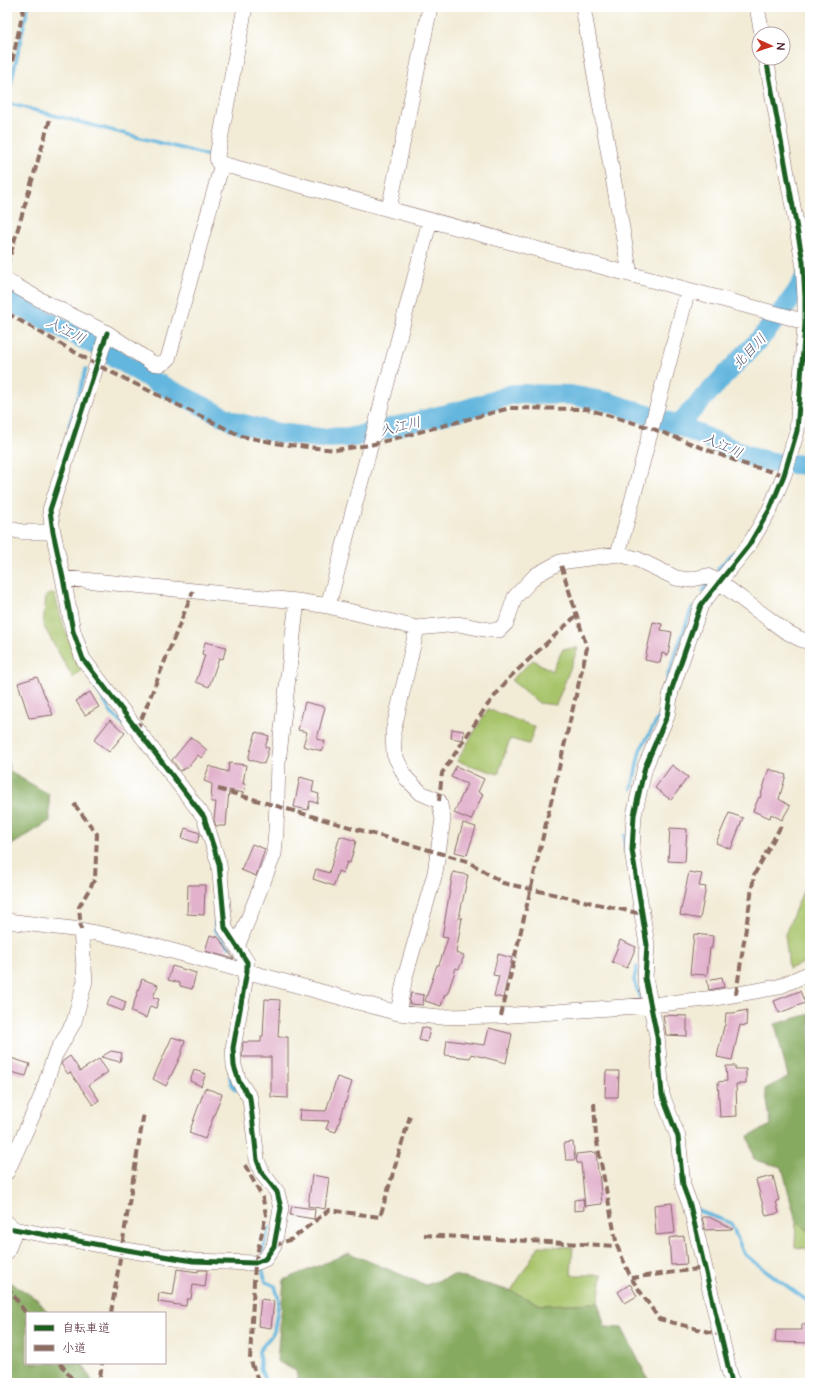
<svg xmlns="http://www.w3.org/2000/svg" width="817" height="1390" font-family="'Architects Daughter','Klee One',sans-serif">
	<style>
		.green { fill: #a8c46b; stroke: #79724b }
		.forest { fill: #86aa5f; stroke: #686445 }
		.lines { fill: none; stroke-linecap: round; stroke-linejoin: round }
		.stream { stroke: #63b6de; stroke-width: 3.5 }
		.river { stroke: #63b6de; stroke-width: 20 }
		.building { fill: #e2b2cc }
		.minor-casing { stroke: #856767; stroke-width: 16 }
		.minor { stroke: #fff; stroke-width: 15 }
		.quiet { stroke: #8d6e63; stroke-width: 4; stroke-dasharray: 8 4; stroke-linecap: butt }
		.cycleway-casing { stroke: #fff; stroke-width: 8 }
		.cycleway { stroke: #1b5e20; stroke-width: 5 }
		.labels { text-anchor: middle; stroke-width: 4; stroke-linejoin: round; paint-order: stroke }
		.water-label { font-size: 14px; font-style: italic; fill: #545b73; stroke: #fff }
	</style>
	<rect width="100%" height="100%" fill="#fff"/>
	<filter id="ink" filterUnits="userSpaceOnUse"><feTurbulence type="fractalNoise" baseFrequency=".025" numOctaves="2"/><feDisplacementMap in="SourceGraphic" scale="8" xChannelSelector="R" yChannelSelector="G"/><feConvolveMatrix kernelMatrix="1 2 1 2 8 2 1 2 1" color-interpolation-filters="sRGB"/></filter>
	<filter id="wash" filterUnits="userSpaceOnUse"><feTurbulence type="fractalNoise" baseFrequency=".012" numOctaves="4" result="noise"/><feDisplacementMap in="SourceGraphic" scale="16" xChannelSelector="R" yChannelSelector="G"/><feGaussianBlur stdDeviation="0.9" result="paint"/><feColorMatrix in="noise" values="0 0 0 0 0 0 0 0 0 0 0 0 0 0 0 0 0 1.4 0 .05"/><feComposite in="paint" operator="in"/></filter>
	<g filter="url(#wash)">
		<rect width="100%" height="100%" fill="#f2ecd7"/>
		<path class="green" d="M54,593L64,626L81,670L73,678L43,625L46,596Z
			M578,648L556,705L539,703L511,680L533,660L552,671L563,649Z
			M488,709L535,727L529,744L510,739L498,774L457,761Z
			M809,877L810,960L789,969L785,934Z
			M796,1221L810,1232V1249L795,1247Z
			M539,1246L573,1247L571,1275H602L598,1303L541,1305L511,1291Z"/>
		<path class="forest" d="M7,760L10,772L49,794L50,821L7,848Z
			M810,1014V1232L796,1221L782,1167L754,1160L748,1136L771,1125L765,1089L788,1077L775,1024Z
			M349,1253L426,1285L454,1275L511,1291L541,1305L598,1303L605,1327L622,1328L648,1379L655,1383H298L296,1371L277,1361L284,1280Z
			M7,1280L38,1300L48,1313H27V1363H82L93,1383H7Z"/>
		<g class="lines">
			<path class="stream" d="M7,101L28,7
				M7,103L210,156
				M69,426L86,369
				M718,569L734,552
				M703,591L707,585
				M667,682L668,674L692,608
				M95,686L112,714L126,726
				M632,789L640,750L659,717
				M625,851V835
				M215,897L216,912L215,930L229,947
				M637,967L634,980L640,998
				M230,1076L231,1083L236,1090
				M696,1210L731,1223L744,1254L810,1303
				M262,1252L270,1228
				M262,1264L263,1272L266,1282L275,1286L279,1300L274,1332L259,1351L260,1367L266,1383"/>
			<path class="river" d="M7,300L93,344L157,383L235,422L278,433L320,438L353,437L467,409L513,394L570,395L608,402L678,425L751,457L774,463L810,465
				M678,425L766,332L796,293L810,269"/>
		</g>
		<g id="blocks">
			<path class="building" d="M653,622L662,624L661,630L672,632L668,655L662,653L660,663L645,660Z
				M205,642L226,647L223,659L219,658L209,687L196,682L205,655L202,654Z
				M37,677L53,715L29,718L18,683Z
				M90,692L99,707L85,715L76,701Z
				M305,702L325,707L317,739L325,741L322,751L303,746L307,732L298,730Z
				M110,720L125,733L109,752L94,740Z
				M452,729L464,731L463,740L451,738Z
				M256,732L269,736L265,747L269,748L264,764L248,759Z
				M191,737L207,750L201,758L198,755L188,767L180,771L172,760Z
				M229,763L246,765L243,784H246L244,793L229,790L226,826H216L214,820L216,802H211L212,784L204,781L209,766L228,772Z
				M672,765L688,777L671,800L655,788Z
				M456,766L484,779L478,792L483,794L471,820L454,813L467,784L451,777Z
				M769,769L786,775L779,799L790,806L782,820L771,814L770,818L753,811L759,797L760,798Z
				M300,777L314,781L312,792L319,794L317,803L310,801L308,810L294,807Z
				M729,813L743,818L731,849L716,843Z
				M463,823L476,827L467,855L455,852Z
				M185,828L200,833L197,843L182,838Z
				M670,828L687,829L685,862L668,861Z
				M340,836L356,841L350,863L347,862L343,873L338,871L334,886L313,879L316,869L329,873Z
				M252,844L265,849L256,876L241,870Z
				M453,872L468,875L459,918H462L456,953L464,956L459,969L456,968L447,995L445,994L441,1006L425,1001L437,965H439L448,938L442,937Z
				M689,872L702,874L699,886L706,887L700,919L680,915Z
				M188,885H205L204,915L187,914Z
				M694,934L713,936L712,948H710L707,975L690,974Z
				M210,935L218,937L234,959L205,951Z
				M620,940L636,947L627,968L612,962Z
				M498,954L512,958L503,998L494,996L499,976L493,975Z
				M172,966L196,973L192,989L180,986V983L168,980Z
				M722,977L724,987L709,990L707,980Z
				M142,979L158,985L153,997L159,999L156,1008L150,1006L146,1018L131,1012Z
				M800,991L805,1003L779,1013L774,1001Z
				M411,993L424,995L423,1005L409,1004Z
				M111,996L126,1002L123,1011L107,1005Z
				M265,999L280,1000L278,1037H288V1098L271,1097V1057H242L243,1042H261V1036H263Z
				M747,1010L746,1026L740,1025L732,1060L717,1057L724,1026H725L726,1013H733Z
				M663,1015L687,1016V1036L666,1035Z
				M422,1027L430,1029L427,1042L419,1040Z
				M489,1028L512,1034L506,1063L471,1054L470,1058L445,1055L447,1040L485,1045Z
				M172,1037L185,1041L181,1055L166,1086L153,1079Z
				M111,1051L122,1053L120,1062L101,1057Z
				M70,1056L80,1071L99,1059L108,1072L89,1085L99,1100L93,1105L70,1072L68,1074L61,1064L63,1061Z
				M7,1057L30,1064L26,1076L7,1071Z
				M726,1066H735V1069H746V1084H736L737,1116L720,1117L718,1082L727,1081Z
				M194,1070L206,1074L201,1086L190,1081Z
				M606,1071H619L618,1097H605Z
				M337,1077L352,1082L336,1132L326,1129L329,1121L299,1120L300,1110L326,1111Z
				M205,1088L222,1094L205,1139L189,1133Z
				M573,1142L575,1160H566L564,1143Z
				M596,1152L598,1173H599L602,1204L585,1206L581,1163H577L576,1154Z
				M312,1175L329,1178L325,1209L308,1206Z
				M773,1176L779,1200L776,1201L779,1213L766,1216L756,1180Z
				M583,1199L584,1210L574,1211V1200Z
				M672,1203L675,1233L656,1235L654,1205Z
				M292,1206L315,1209L314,1219L290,1215Z
				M702,1217H709L733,1229L705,1230Z
				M684,1236L687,1264L671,1265L669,1238Z
				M177,1269L198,1272V1270H207L205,1287L193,1285L191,1299H187L186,1306L158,1302L159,1293L173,1295Z
				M630,1284L637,1296L625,1303L618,1292Z
				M261,1299L274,1301L271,1328L258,1326Z
				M802,1324H810V1343L775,1342L776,1330H802Z"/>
		</g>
	</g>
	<g filter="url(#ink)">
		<use href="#blocks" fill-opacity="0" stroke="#856767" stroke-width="1"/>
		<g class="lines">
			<defs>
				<path id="minor" d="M245,7L217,156L218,162L222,164L792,318L810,325
					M583,7L630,274
					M757,7L762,34
					M389,209L430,7
					M7,281L46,303L107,333L152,363C160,365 163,364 168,359L222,164
					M7,528L22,532H53
					M618,554L688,290
					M63,578L297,601L328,606L417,628L458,624L489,630H499L506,623L515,597L536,575L560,562L618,554L637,559L676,578L688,580L707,576L719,582L785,631L800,639L810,642
					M328,606L430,220
					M7,921L81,930L136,941L398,1013L440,1017L501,1016L651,1005L715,998L778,987L810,973
					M237,947L274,854L276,831L278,763L297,601
					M398,1013L405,977L435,873L443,819L439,801L421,793L406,778L394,754L393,732L417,628
					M7,1172L41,1097L55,1055L74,1022L85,981L81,930
					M7,1223L14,1229L13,1235L7,1252
					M14,1229L121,1249L193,1261L255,1263L265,1259L274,1246L281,1208L277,1192L262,1173L257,1160L250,1098L239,1081L234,1066L233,1048L247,971V962L225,928L219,864L204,817L83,659L73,631L63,578L53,532L50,510L107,333
					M732,1383L690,1205L683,1186L678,1137L662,1095L657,1036L645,978L647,945L632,850L634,815L645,767L667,716L671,691L701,605L749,545L770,509L784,475L797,431L805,324V297L803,262L766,58"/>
			</defs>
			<use href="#minor" class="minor-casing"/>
			<use href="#minor" class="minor"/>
			<path class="quiet" d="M7,85L24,7
				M7,266L50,119
				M7,313L97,365L241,436L281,444L335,450L370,445L510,408L587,409L651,428L744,464L784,475
				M137,730L193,591
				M218,789L467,861L503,883L642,914
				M439,801L442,773L486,707L509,678L577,615
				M74,804L97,834L95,879L79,907L81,930
				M736,994L754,875L781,826
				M501,1016L587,648L560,562
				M594,1103L596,1137L617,1246L631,1278L659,1319L721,1335
				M245,1165L263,1199L266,1215L255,1263L250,1359L259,1383
				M424,1235L617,1246
				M274,1246L292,1239L329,1210L380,1217L410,1116
				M631,1278L705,1268
				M7,1286L27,1315
				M111,1313L144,1112
				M60,1363L75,1383
				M100,1377L102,1363"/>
			<defs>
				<path id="cycleway" d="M14,1229L121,1249L193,1261L255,1263L265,1259L274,1246L281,1208L277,1192L262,1173L257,1160L250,1098L239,1081L234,1066L233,1048L247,971V962L225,928L219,864L204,817L83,659L73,631L63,578L53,532L50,510L107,333
					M732,1383L690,1205L683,1186L678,1137L662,1095L657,1036L645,978L647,945L632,850L634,815L645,767L667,716L671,691L701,605L749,545L770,509L784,475L797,431L805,324V297L803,262L766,58"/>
			</defs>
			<use href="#cycleway" class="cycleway-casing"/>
			<use href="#cycleway" class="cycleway"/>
		</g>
	</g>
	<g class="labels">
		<g class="water-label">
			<text transform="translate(66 330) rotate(27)" y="5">入江川</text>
			<text transform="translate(749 351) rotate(-47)" y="5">北目川</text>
			<text transform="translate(400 426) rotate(-14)" y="5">入江川</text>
			<text transform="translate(723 445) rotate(24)" y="5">入江川</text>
		</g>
	</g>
	<rect width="817" height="1390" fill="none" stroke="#fff" stroke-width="24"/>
	<rect x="26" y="1312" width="140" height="52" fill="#ffffff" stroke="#b7a5aa"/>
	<rect x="34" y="1325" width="20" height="6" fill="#1b5e20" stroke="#b7a5aa"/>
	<text x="62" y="1332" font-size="12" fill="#4a1f2b">自転車道</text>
	<rect x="34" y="1345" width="20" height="6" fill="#8d6e63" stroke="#b7a5aa"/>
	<text x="62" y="1352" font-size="12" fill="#4a1f2b">小道</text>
	<g transform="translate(771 46) rotate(93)"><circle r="19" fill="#ffffff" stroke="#b7a5aa"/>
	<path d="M0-3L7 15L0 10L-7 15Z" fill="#c8321e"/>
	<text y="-6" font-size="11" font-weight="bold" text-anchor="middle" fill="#4a1f2b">N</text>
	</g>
</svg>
